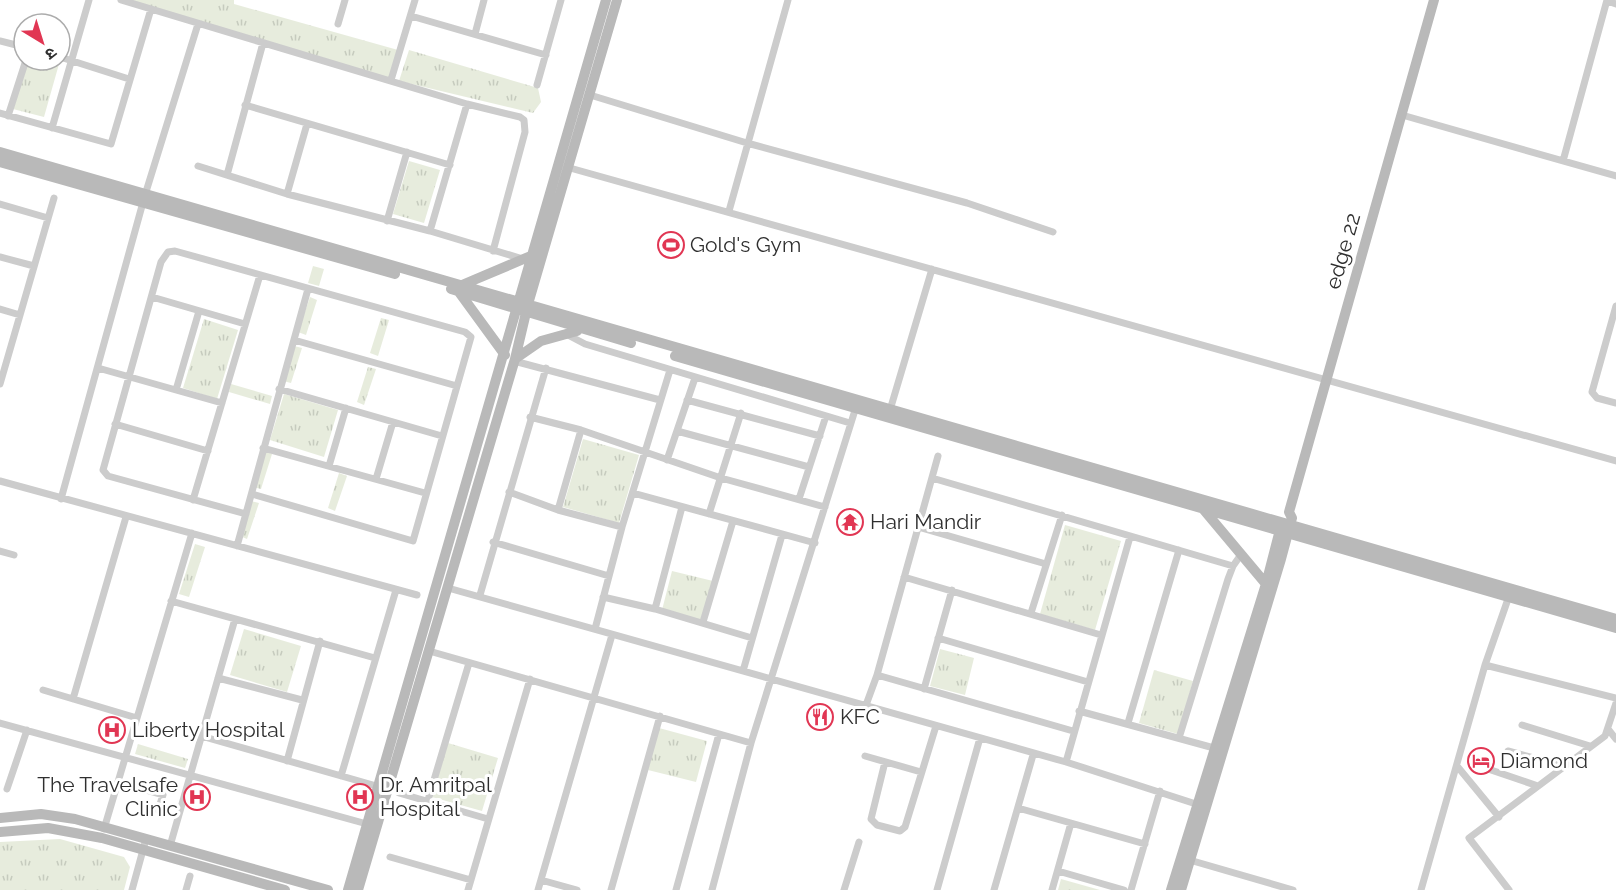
<svg xmlns="http://www.w3.org/2000/svg" width="1616" height="890" font-family="Raleway,'Noto Sans Devanagari',sans-serif">
	<style>
		.grass { fill: url(#grass-tufts) }
		.lines { fill: none; stroke-linecap: round; stroke-linejoin: round }
		.street { stroke: #ccc; stroke-width: 7 }
		.secondary { stroke: #b9b9b9; stroke-width: 10 }
		.labels { text-anchor: middle; stroke-width: 6; stroke-linejoin: round; paint-order: stroke }
		.poi-label { font-size: 21px; fill: #2f2f2f; stroke: #fff; text-anchor: start }
		.street-label { font-size: 21px; fill: #2f2f2f; stroke: #fff }
	</style>
	<defs>
		<pattern id="grass-tufts" width="24" height="20" patternUnits="userSpaceOnUse" patternTransform="scale(1.5)"><rect width="24" height="20" fill="#e7ecdd"/><path d="M3 7l-1-3M5 7V3M7 7l1-3M15 17l-1-3M17 17v-4M19 17l1-3" fill="none" stroke="#c6cbbe"/></pattern>
	</defs>
	<rect width="100%" height="100%" fill="#fff"/>
	<path class="grass" d="M127,0H234V4L398,50L390,79Z
		M409,50L538,88L541,102L533,113L399,81Z
		M24,55V60H43L59,64L44,117L9,108Z
		M409,161L440,170L424,223L393,214Z
		M313,266L324,269L319,286L308,283Z
		M310,297L317,300L306,335L298,332Z
		M381,318L389,320L378,356L370,353Z
		M204,319L238,330L217,399L183,388Z
		M294,346L302,348L291,383L283,381Z
		M368,367L376,369L364,405L357,402Z
		M231,384L272,396L270,404L229,392Z
		M284,394L338,410L324,457L270,440Z
		M583,439L639,455L619,523L563,507Z
		M265,451L272,454L261,489L253,487Z
		M339,473L347,476L335,511L328,508Z
		M251,501L259,503L247,539L240,536Z
		M1065,525L1121,541L1095,630L1040,614Z
		M195,544L205,547L189,597L179,594Z
		M672,571L713,581L702,621L662,610Z
		M244,629L301,646L287,692L230,675Z
		M940,649L974,658L965,695L930,686Z
		M1154,670L1193,681L1178,734L1139,723Z
		M659,728L707,741L696,782L648,770Z
		M448,743L498,758L482,811L432,797Z
		M138,744L188,759L185,768L135,754Z
		M60,839L124,857L130,867L124,890H0V842Z
		M1061,879L1100,890H1058Z"/>
	<g class="lines">
		<path class="street" d="M121,0L467,104L520,117L524,120L525,132L493,251
			M1607,1L1616,4
			M411,16L546,55
			M338,24L345,0
			M475,34L484,0
			M0,41L24,47
			M60,57L129,79
			M391,80L415,0
			M537,85L561,0
			M590,95L747,143L967,203L1053,232
			M245,105L450,165
			M0,113L111,144L151,9
			M1402,115L1616,176
			M8,116L26,60
			M52,128L89,0
			M1563,161L1607,0
			M198,166L287,194L430,231L523,259
			M570,168L1616,461
			M227,175L263,43
			M287,194L307,124
			M0,204L48,218
			M729,211L788,0
			M387,221L407,152
			M430,231L467,104
			M0,257L34,266
			M152,297L245,324
			M1616,306L1592,392L1597,398L1616,403
			M0,309L20,315
			M566,334L585,344L850,423
			M294,340L457,386
			M514,361L660,400
			M98,368L222,403
			M0,384L54,198
			M279,389L442,436
			M176,390L199,311
			M687,400L820,436
			M890,410L932,269
			M530,417L581,430L721,478L825,507
			M115,424L208,451
			M677,431L809,467
			M263,448L425,493
			M667,460L695,378
			M329,466L346,408
			M932,478L1233,566
			M376,479L393,422
			M0,481L417,595
			M509,492L558,510L622,527
			M633,493L815,543
			M61,499L145,195L198,24
			M799,499L826,416
			M193,500L260,275
			M558,510L581,430
			M246,514L108,476L103,470L161,262L168,252L175,251L465,332L471,337L413,541L252,494
			M709,514L741,413
			M918,527L1046,564
			M493,542L609,576
			M237,546L308,289
			M0,551L14,555
			M904,577L1101,635
			M448,588L1066,762L1196,804
			M480,595L546,368
			M603,597L655,609L752,638
			M171,601L375,658
			M655,609L682,507
			M1031,613L1062,515
			M703,622L733,521
			M595,629L622,527L670,370
			M938,638L1088,682
			M429,651L751,743
			M1485,665L1616,698
			M743,671L782,535
			M877,675L1073,731
			M218,678L302,700
			M924,689L952,590
			M43,690L137,718
			M73,699L126,517
			M866,705L877,675L938,456
			M1079,711L1214,748
			M0,723L367,824
			M1128,723L1179,550
			M1522,725L1590,746
			M1608,729L1616,739
			M201,736L373,785
			M1179,738L1228,579L1233,566L1240,556
			M1508,751L1564,766
			M865,756L921,772
			M287,761L320,641
			M885,762L871,819L877,825L900,831L905,827L936,726
			M1066,762L1130,537
			M1457,766L1499,817
			M1491,770L1538,786
			M341,776L396,590
			M118,782L163,795L158,810
			M7,789L27,730
			M399,793L488,819
			M428,800L469,663
			M1018,808L1145,844
			M104,829L192,533
			M170,846L235,619
			M390,857L471,880
			M1186,859L1293,890
			M1058,871L1124,890
			M541,880L577,890
			M132,890L146,839
			M186,890L190,876
			M468,890L530,679
			M538,890L612,635
			M611,890L660,716
			M676,890L719,734
			M712,890L751,743L856,407
			M844,890L859,842
			M937,890L980,738
			M994,890L1033,755
			M1052,890L1071,823
			M1131,890L1160,791
			M1421,890L1485,665L1508,599
			M1509,890L1469,838L1605,736L1616,703"/>
		<path class="secondary" d="M0,152L1616,619
			M0,162L395,274
			M462,285L533,255
			M451,289L631,343
			M459,292L505,355
			M675,356L1616,628
			M515,359L541,341L577,331
			M1204,510L1266,584
			M0,818L41,814L75,819L328,890
			M0,832L48,828L102,838L285,890
			M348,890L606,0
			M358,890L515,359L528,304L617,0
			M1171,890L1266,584L1281,526
			M1181,890L1281,559L1292,518L1289,512L1434,0"/>
	</g>
	<defs>
		<symbol id="stadium-ring" viewBox="-11 -11 22 22"><circle r="9.5" fill="#fff" stroke="#e13653" stroke-width="1.5"/><path d="M0-5a6.5 5 0 1 0 0 10a6.5 5 0 1 0 0-10ZM-3.5-1.8h7v3.6h-7Z" fill="#e13653"/></symbol>
		<symbol id="temple-ring" viewBox="-11 -11 22 22"><circle r="9.5" fill="#fff" stroke="#e13653" stroke-width="1.5"/><path d="M0-6L5-2H3V0L6.5 2.5H4V6H1.5V3h-3V6H-4V2.5H-6.5L-3 0V-2H-5Z" fill="#e13653"/></symbol>
		<symbol id="restaurant-ring" viewBox="-11 -11 22 22"><circle r="9.5" fill="#fff" stroke="#e13653" stroke-width="1.5"/><path d="M-5-6h1v4h1v-4h1v4h1v-4h1v5L-1.5 .5V6h-2V.5L-5-1ZM5-6V6H3V1.5H1.5Q1.5-4 5-6Z" fill="#e13653"/></symbol>
		<symbol id="hospital-ring" viewBox="-11 -11 22 22"><circle r="9.5" fill="#fff" stroke="#e13653" stroke-width="1.5"/><path d="M-5-5h3v3.5h4V-5h3V5h-3V1.5h-4V5h-3Z" fill="#e13653"/></symbol>
		<symbol id="hotel-ring" viewBox="-11 -11 22 22"><circle r="9.5" fill="#fff" stroke="#e13653" stroke-width="1.5"/><path d="M-6-4.5h1.5V1H6V5H4.5V3h-9V5H-6ZM-4 0a1.8 1.8 0 1 1 3.6 0ZM.5 0V-2.5h3Q6-2.5 6 0Z" fill="#e13653"/></symbol>
	</defs>
	<g fill-rule="evenodd">
		<use href="#stadium-ring" x="656" y="230" width="30" height="30"/>
		<use href="#temple-ring" x="835" y="507" width="30" height="30"/>
		<use href="#restaurant-ring" x="805" y="702" width="30" height="30"/>
		<use href="#hospital-ring" x="97" y="715" width="30" height="30"/>
		<use href="#hotel-ring" x="1466" y="746" width="30" height="30"/>
		<use href="#hospital-ring" x="182" y="782" width="30" height="30"/>
		<use href="#hospital-ring" x="345" y="782" width="30" height="30"/>
	</g>
	<g class="labels">
		<g class="poi-label">
			<text x="690" y="252">Gold's Gym</text>
			<text x="870" y="529">Hari Mandir</text>
			<text x="840" y="724">KFC</text>
			<text x="132" y="737">Liberty Hospital</text>
			<text x="1500" y="768">Diamond</text>
			<text x="178" y="792" text-anchor="end">The Travelsafe<tspan x="178" dy="24">Clinic</tspan></text>
			<text x="380" y="792">Dr. Amritpal<tspan x="380" dy="24">Hospital</tspan></text>
		</g>
		<g class="street-label">
			<text transform="translate(1343 251) rotate(-74)" y="7">edge 22</text>
		</g>
	</g>
	<g transform="translate(42 42) rotate(142)"><circle r="28" fill="#ffffff" stroke="#acacac" stroke-width="1.5"/>
	<path d="M0-4.5L10 22L0 15L-10 22Z" fill="#e13653"/>
	<text y="-9" font-size="16" font-weight="bold" text-anchor="middle" fill="#2f2f2f">उ</text>
	</g>
</svg>
